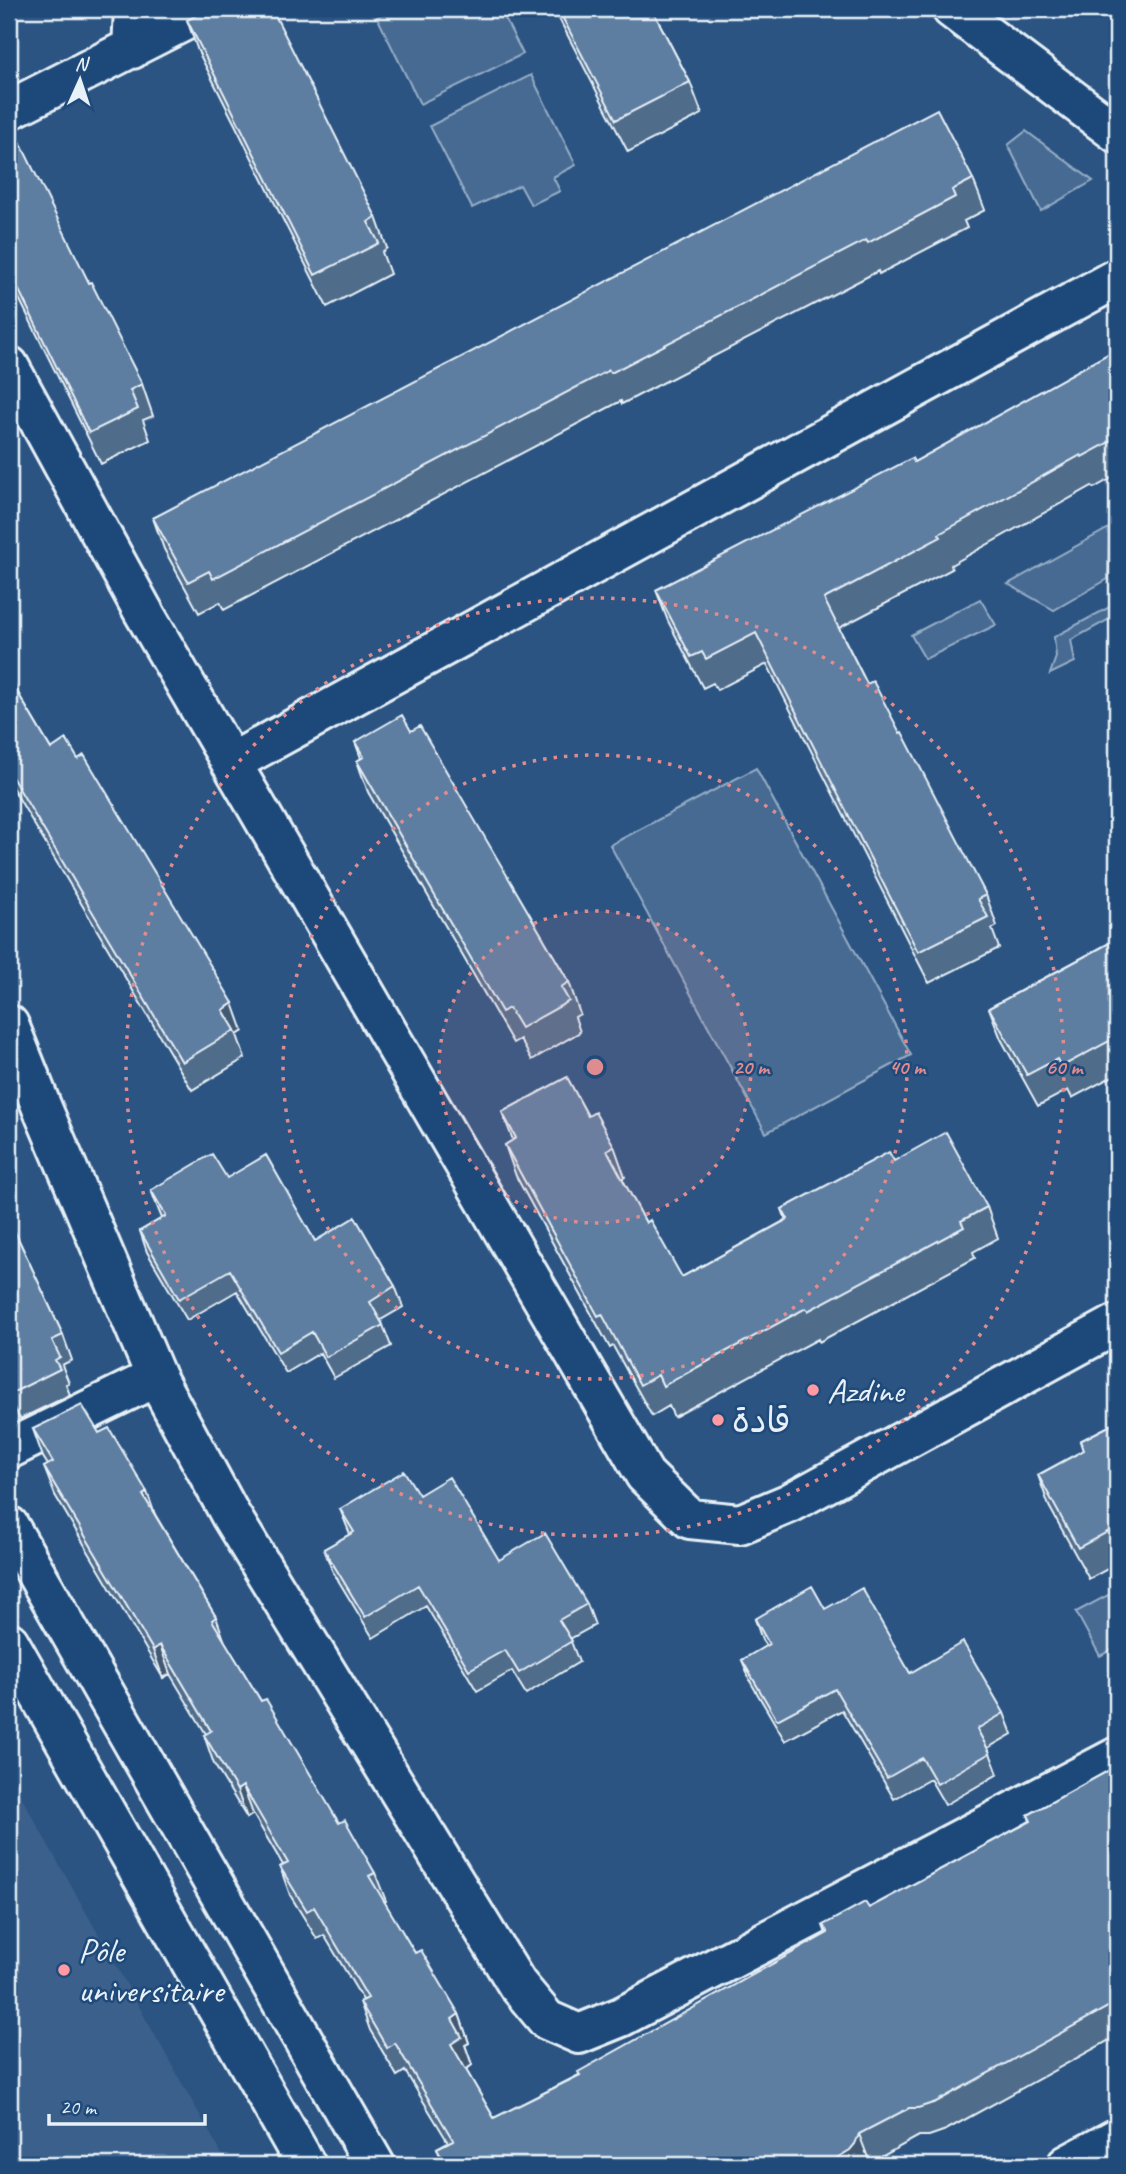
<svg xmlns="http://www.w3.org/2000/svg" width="1126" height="2174" font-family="Caveat,'Playpen Sans Arabic',sans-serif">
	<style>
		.built { fill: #3a608b }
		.green { fill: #476b93; stroke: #98aec6; stroke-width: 2 }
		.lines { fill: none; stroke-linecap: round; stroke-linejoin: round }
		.minor-casing { stroke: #e8f1f8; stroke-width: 44 }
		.secondary-casing { stroke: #e8f1f8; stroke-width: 44 }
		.minor { stroke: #1f4a7a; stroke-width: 38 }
		.secondary { stroke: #1f4a7a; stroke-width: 38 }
		.wall { fill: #506c8a; stroke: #e8f1f8; stroke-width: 2 }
		.shaded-wall { fill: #415871; stroke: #e8f1f8; stroke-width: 2 }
		.building { fill: #5d7da1; stroke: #e8f1f8; stroke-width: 2 }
		.ring { fill: none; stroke: #df8c90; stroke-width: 3.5; stroke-dasharray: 3.5 7 }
		.poi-dot { fill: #ff9aa2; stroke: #1f4a7a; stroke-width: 2.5 }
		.labels { text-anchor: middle; stroke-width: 5; stroke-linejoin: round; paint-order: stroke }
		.poi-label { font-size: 35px; fill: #e8f1f8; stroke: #1f4a7a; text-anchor: start }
		.centre { fill: #df8c90; stroke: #1f4a7a; stroke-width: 3.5 }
		.ring-label { font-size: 21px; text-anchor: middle; font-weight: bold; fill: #df8c90; stroke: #1f4a7a; stroke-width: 5; stroke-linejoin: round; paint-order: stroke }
	</style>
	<rect width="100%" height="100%" fill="#2b5482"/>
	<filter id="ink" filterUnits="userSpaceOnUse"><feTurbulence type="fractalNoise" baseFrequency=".0143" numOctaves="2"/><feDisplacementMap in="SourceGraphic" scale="14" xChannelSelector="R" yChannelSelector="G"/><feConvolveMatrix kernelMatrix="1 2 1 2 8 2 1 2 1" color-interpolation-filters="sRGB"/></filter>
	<g filter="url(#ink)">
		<path class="built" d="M9,1775L228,2165H9Z"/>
		<path class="green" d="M394,9H500L523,54L420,104L377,17Z
			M531,75L576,165L553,177L560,191L531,205L520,185L472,208L430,126Z
			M1026,131L1093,181L1041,211L1008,145Z
			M1109,528L1108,579L1054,610L1008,584Z
			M980,599L996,625L925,659L911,635Z
			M1117,603V615L1071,640L1075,662L1050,674L1056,657L1054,637Z
			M756,768L911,1055L766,1133L610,845Z
			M1108,1595L1117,1613V1647L1100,1656L1076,1612Z"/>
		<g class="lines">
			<defs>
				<path id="minor" d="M952,9L1117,133
					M132,49L134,9
					M9,110L208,9
					M9,366L143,611L645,1475L690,1519L740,1524L790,1503L1117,1324
					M231,763L1117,278
					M9,1025L42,1108L156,1377L231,1516L517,1984L547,2020L579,2034L621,2017L1117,1757
					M9,1449L156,1377
					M9,1526L375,2165
					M9,1642L306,2165"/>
				<path id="secondary" d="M1067,2165L1117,2138"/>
			</defs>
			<use href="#minor" class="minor-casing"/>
			<use href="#secondary" class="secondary-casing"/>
			<use href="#minor" class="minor"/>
			<use href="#secondary" class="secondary"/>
		</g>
		<path class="wall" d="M554,9H652L690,82L702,114L628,152Z
			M187,20L376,217L387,248L382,252L390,274L327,307L198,51Z
			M9,138L89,283L142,384L153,416L143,420L150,440L101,464L9,278Z
			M973,179L985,210L964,221L967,228L879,274L878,271L622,404L621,401L224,610L220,602L199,613L164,549L153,518Z
			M1117,349V475L1094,488L1092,486L951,565L952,569L839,628L867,684L986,895L997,926L992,929L999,948L929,983L767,664L717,690L713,683L703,688L668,621L656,590L914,462Z
			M9,667L16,687L15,688L51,749L243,1031L237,1035L245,1058L192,1090L9,782Z
			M411,731L569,982L580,1014L575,1017L580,1032L532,1060L520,1039L513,1043L368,792L357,761L361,758L355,742Z
			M1117,939V1074L1072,1098L1068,1090L1038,1106L1001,1039L989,1008Z
			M502,1112L588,1116L614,1146L625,1177L622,1179L646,1223L682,1277L786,1220L782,1209L894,1161L987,1207L998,1238L973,1252L975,1258L819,1342L818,1339L674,1417L669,1406L652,1416L613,1346L610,1348L516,1176L505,1145L513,1140Z
			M227,1178L315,1241L395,1286L403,1307L381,1320L391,1346L334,1378L320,1353L286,1373L237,1291L187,1320L147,1252L140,1231L162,1218L159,1211L151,1190Z
			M9,1219L63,1335L72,1360L62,1365L69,1383L66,1384L70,1395L20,1419L9,1399Z
			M1117,1422V1564L1089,1579L1049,1506L1038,1475L1083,1451L1080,1441Z
			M33,1429L99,1433L156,1516L216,1617L225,1642L261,1701L339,1823L375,1873L386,1901L384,1902L415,1953L459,2014L469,2043L465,2045L472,2065L466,2070L494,2118L579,2075L826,1934L823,1925L869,1908L1030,1821L1028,1815L1117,1766V2036L946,2130L929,2136H919L870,2163L868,2165H443L437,2148L448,2142L405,2071L397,2076L370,2030L360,2002L363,2000L324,1935L317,1939L290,1895L280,1867L283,1865L253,1814L247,1818L214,1764L204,1735L206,1734L170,1674L163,1678L55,1495L44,1467L48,1465L43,1457Z
			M419,1495L499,1560L587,1604L595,1625L570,1639L579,1662L526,1694L512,1671L477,1691L426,1606L373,1638L332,1570L324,1549L350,1534L340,1509Z
			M825,1609L910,1673L1004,1713L1012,1734L988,1748L998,1774L945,1805L930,1779L894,1799L842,1710L785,1741L750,1681L742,1660L766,1646L762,1640L755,1619Z"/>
		<path class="shaded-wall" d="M233,1003L243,1031L237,1035L223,1010Z
			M147,1492L157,1520L143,1495Z
			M160,1645L170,1674L163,1678L153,1650Z
			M243,1786L253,1814L247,1818L237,1790Z
			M459,2014L469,2043L465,2045L472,2065L461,2073L451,2044L452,2019Z
			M859,2134L870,2163L868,2165H825Z"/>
		<path class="building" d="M209,9H262L263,11L269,9H272L376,217L368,222L379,243L315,275L187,20Z
			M558,9H652L690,82L616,120Z
			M937,109L973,179L952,190L955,197L868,243L866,240L611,373L609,370L213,579L209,571L188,582L153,518Z
			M16,134L89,283L91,282L142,384L130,390L138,409L89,433L9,270V138Z
			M1117,349V438L1082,457L1081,455L939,534L941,537L824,599L867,684L873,681L900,733L902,732L986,895L978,899L988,917L918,952L756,633L706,659L702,652L691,657L656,590L912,458L914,462Z
			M9,678L51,749L66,739L78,759L84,755L233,1003L223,1010L235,1030L182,1062L9,772Z
			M402,715L411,731L420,726L569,982L561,987L569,1001L521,1028L509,1008L502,1012L357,761L364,757L355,742Z
			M1117,939V1037L1061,1067L1057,1059L1027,1075L989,1008Z
			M567,1077L588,1116L595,1112L614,1146L607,1150L646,1223L650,1220L682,1277L788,1219L782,1209L889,1152L894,1161L946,1132L987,1207L961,1221L964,1227L808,1311L806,1308L663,1386L658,1375L640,1385L602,1314L598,1316L505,1145L516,1138L502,1112Z
			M212,1154L227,1178L266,1155L315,1241L355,1217L395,1286L370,1302L383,1325L326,1357L312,1332L278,1352L230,1270L179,1299L140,1231L166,1216L151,1190Z
			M9,1219L63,1335L52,1340L60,1357L55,1360L60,1369L10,1394L9,1391Z
			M82,1405L99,1433L109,1428L147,1492L143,1495L216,1617L212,1620L261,1701L266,1699L339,1823L345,1820L375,1873L369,1876L415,1953L421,1950L459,2014L452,2019L462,2037L451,2044L494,2118L580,2075L578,2072L828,1933L823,1925L865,1902L869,1908L1031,1821L1028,1815L1117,1766V2002L936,2102L918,2108H909L859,2134L855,2144L850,2150L825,2165H446L437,2148L453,2140L395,2043L387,2048L360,2002L368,1998L314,1907L307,1911L280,1867L288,1863L243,1786L237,1790L204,1735L211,1731L160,1645L153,1650L44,1467L53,1462L33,1429Z
			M1117,1422V1527L1078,1548L1038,1475L1084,1450L1080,1441Z
			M404,1471L419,1495L449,1477L499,1560L545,1533L587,1604L559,1620L572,1641L519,1673L505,1650L469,1670L418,1585L365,1617L324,1549L354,1532L340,1509Z
			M812,1586L825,1609L862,1588L910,1673L963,1642L1004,1713L977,1729L990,1753L937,1784L922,1758L887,1778L835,1689L777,1720L742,1660L769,1644L755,1619Z"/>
	</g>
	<circle cx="595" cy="1067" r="156" fill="#df8c90" fill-opacity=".12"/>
	<g class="ring">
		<circle cx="595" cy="1067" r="156"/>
		<circle cx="595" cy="1067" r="312"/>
		<circle cx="595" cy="1067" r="469"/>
	</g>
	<g class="poi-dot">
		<circle cx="813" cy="1390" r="7"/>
		<circle cx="718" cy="1420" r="7"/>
		<circle cx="64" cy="1970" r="7"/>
	</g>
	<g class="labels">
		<g class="poi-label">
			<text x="827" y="1402">Azdine</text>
			<text x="732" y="1432">قادة</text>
			<text x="78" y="1962">Pôle<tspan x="78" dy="40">universitaire</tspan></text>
		</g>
	</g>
	<circle cx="595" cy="1067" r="10" class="centre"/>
	<g class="ring-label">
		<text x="751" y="1074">20 m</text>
		<text x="907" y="1074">40 m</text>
		<text x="1064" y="1074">60 m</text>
	</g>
	<rect width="1126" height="2174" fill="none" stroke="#1f4a7a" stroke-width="35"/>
	<rect x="18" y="18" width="1091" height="2139" fill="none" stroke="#e8f1f8" stroke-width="2.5" filter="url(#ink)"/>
	<g transform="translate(80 80) rotate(3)" stroke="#1f4a7a" stroke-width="5" paint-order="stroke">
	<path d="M0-5L12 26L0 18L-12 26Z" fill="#e8f1f8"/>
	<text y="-10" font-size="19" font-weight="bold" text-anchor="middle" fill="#e8f1f8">N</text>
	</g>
	<path d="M49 2114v10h156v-10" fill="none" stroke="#e8f1f8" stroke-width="3.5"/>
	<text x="60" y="2114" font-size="21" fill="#e8f1f8" stroke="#1f4a7a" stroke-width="5" paint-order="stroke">20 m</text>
</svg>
